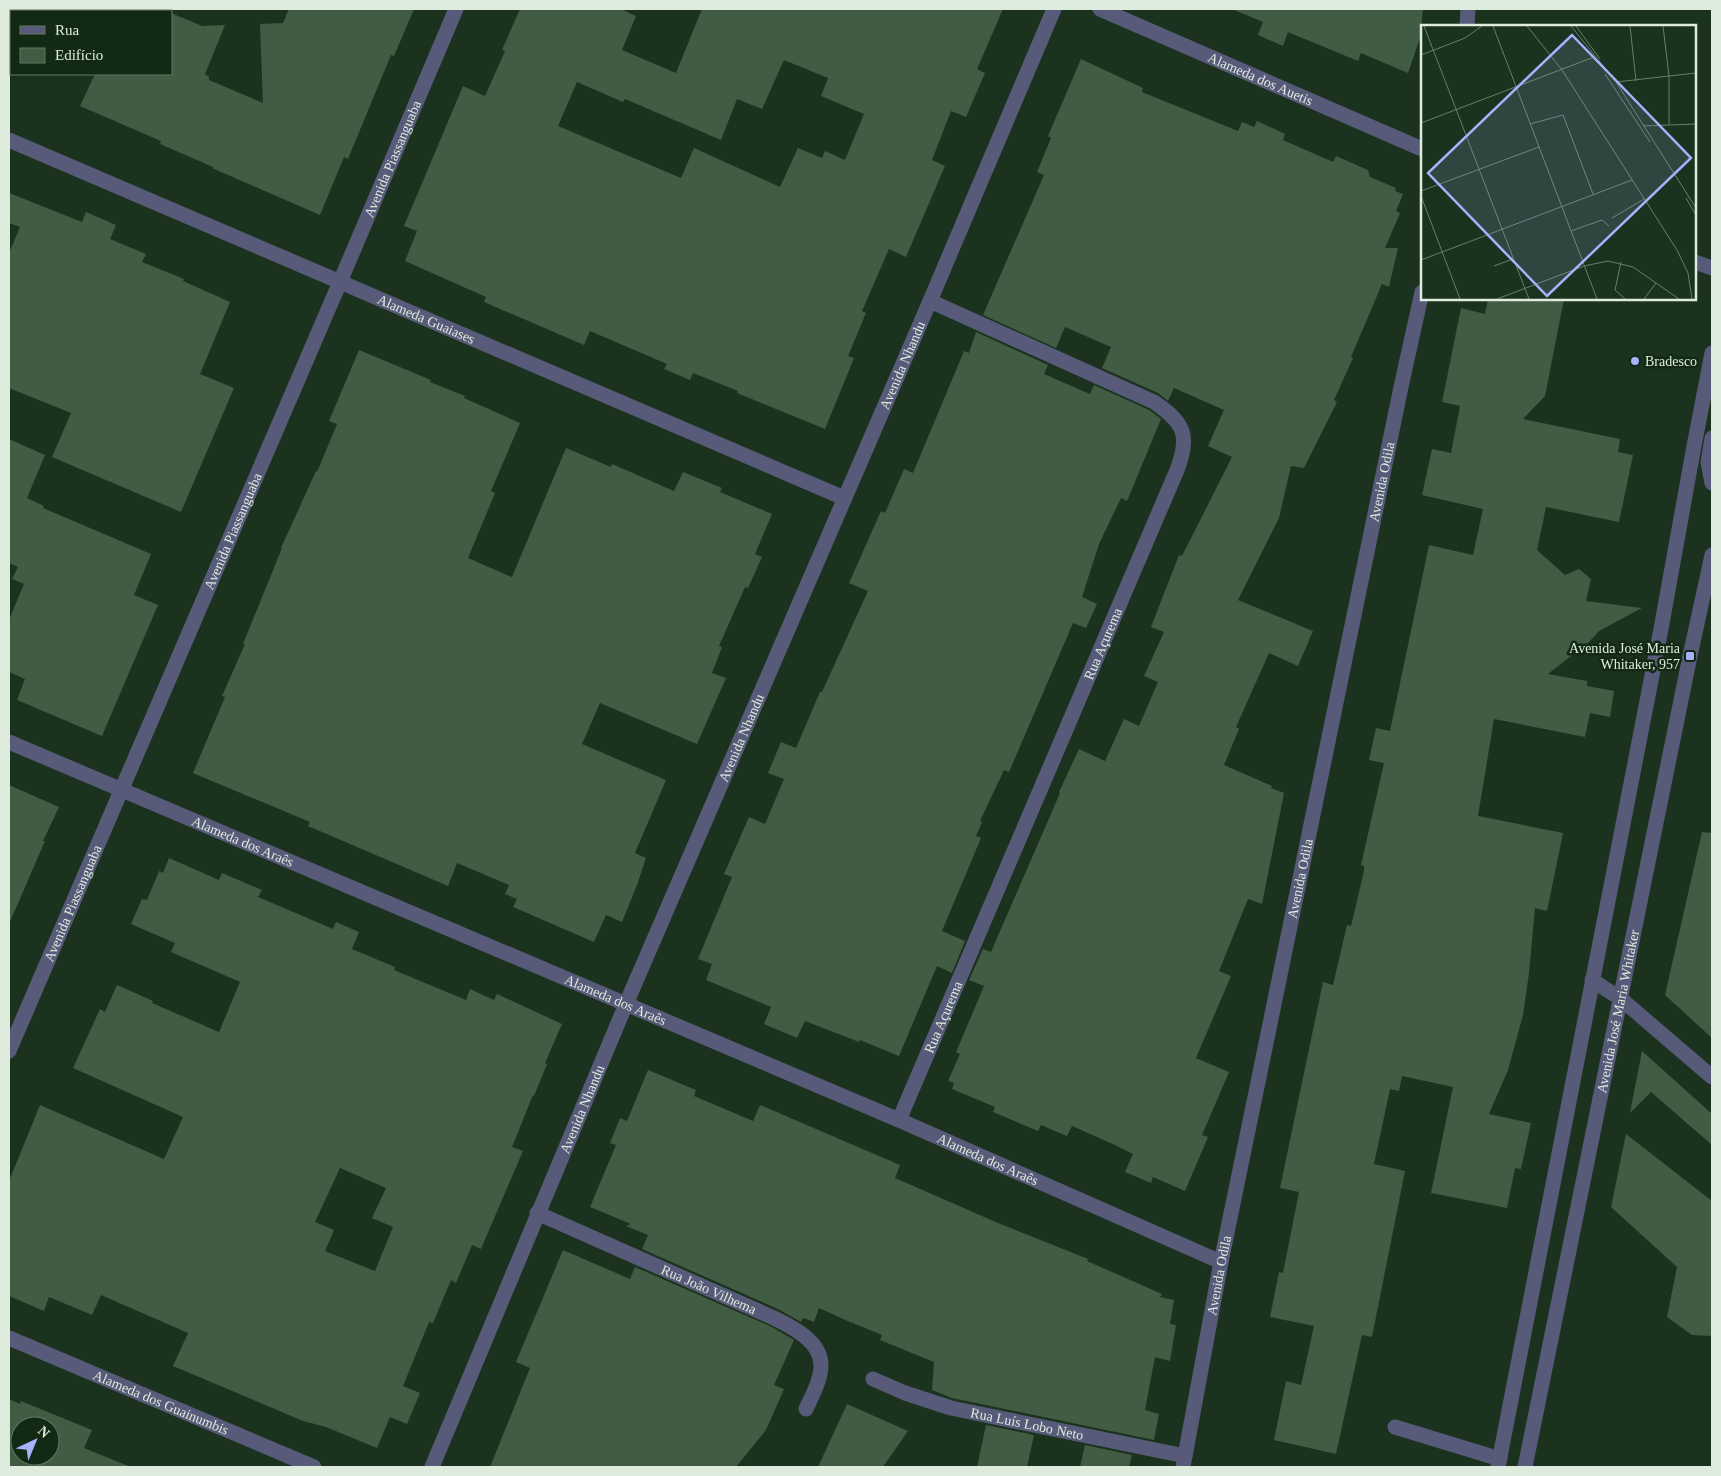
<svg xmlns="http://www.w3.org/2000/svg" width="1721" height="1476" font-family="Georgia,serif">
	<style>
		.building { fill: #425b43; fill-rule: evenodd }
		.lines { fill: none; stroke-linecap: round; stroke-linejoin: round }
		.service { stroke: #575a78; stroke-width: 15 }
		.minor { stroke: #575a78; stroke-width: 15 }
		.tertiary { stroke: #575a78; stroke-width: 15 }
		.poi-dot { fill: #a9b0fc; stroke: #122914; stroke-width: 2 }
		.labels { text-anchor: middle; stroke-width: 5; stroke-linejoin: round; paint-order: stroke }
		.street-label { font-size: 14px; fill: #deecde; stroke: #122914 }
		.poi-label { font-size: 14px; fill: #deecde; stroke: #122914; text-anchor: start }
		.inset-road { fill: none; stroke: #697d6b; stroke-width: 1 }
		.view { fill: #a9b0fc; fill-opacity: 0.15; stroke: #a9b0fc; stroke-width: 2.5 }
		.inset-edge { fill: none; stroke: #deecde; stroke-width: 2.5 }
	</style>
	<rect width="100%" height="100%" fill="#1b331e"/>
	<path class="building" d="M289,9H414L394,56L391,55L348,159L344,157L320,215L212,168L213,167L160,144L161,141L80,106L95,74H171V13L202,26L225,25L205,74L209,77V80L263,103L260,24L283,23Z
		M520,9H621L636,16L622,50L676,73L702,9H1003L977,69L985,73L966,117L951,111L932,160L945,166L906,257L889,249L862,311L866,313L848,356L854,358L825,429L737,393L738,391L693,373L690,380L664,369L667,364L590,331L584,345L484,302L486,297L405,261L417,231L404,226L463,86L485,96L505,51L502,50ZM784,60L828,78L821,96L864,114L845,160L825,151L822,158L798,148L780,187L694,148L681,178L558,126L577,82L623,102L625,99L721,140L737,99L762,109Z
		M1232,9H1423L1420,38L1408,73L1361,53L1358,61L1288,32L1283,46L1258,35L1263,22Z
		M1081,59L1143,88L1142,92L1238,131L1242,122L1254,127L1257,121L1285,134L1283,140L1333,162L1336,156L1368,170L1370,177L1396,188L1395,191L1403,194L1396,211L1400,213L1385,248H1398L1389,287L1382,284L1351,357L1353,358L1334,400L1337,402L1304,468L1291,466L1279,518L1238,600L1313,631L1298,666L1269,653L1236,727L1239,729L1224,765L1272,786L1271,788L1284,793L1262,904L1248,899L1219,971L1231,976L1196,1058L1229,1072L1202,1135L1208,1137L1185,1191L1153,1177L1151,1183L1125,1172L1133,1154L1115,1145L1072,1126L1067,1136L1041,1125L1038,1131L993,1112L995,1107L952,1089L954,1083L948,1081L960,1054L956,1052L984,986L969,980L983,949L991,952L1060,793L1059,792L1079,749L1105,761L1124,719L1139,726L1158,682L1144,676L1164,632L1151,627L1179,555L1182,556L1232,457L1208,446L1224,410L1174,388L1168,401L1158,393L1102,368L1111,347L1065,327L1056,348L983,315L1044,175L1037,172L1051,138L1048,136Z
		M9,193L82,222L86,212L116,225L110,239L146,254L142,262L184,279L183,281L230,302L200,374L234,388L181,512L52,457L71,413L9,388V253L20,227L9,223Z
		M1488,299H1564L1545,396L1523,419L1620,439L1618,452L1633,455L1619,522L1546,507L1537,550L1565,575L1579,569L1591,579L1586,601L1642,608L1599,631L1589,642L1548,674L1587,681V686L1614,691L1610,717L1590,713L1585,737L1494,719L1478,816L1563,833L1547,911L1535,908L1529,973L1523,1015L1508,1070L1489,1114L1531,1123L1521,1169L1515,1168L1507,1208L1431,1193L1453,1087L1402,1076L1399,1091L1390,1089L1374,1164L1405,1171L1372,1337L1362,1335L1336,1454L1274,1440L1286,1381L1301,1385L1314,1326L1270,1317L1279,1272L1283,1273L1299,1192L1280,1188L1323,982L1333,985L1347,925L1351,926L1364,871V866L1361,865L1384,763L1369,760L1376,728L1390,731L1429,545L1473,555L1483,509L1422,495L1432,449L1451,453L1460,406L1442,402L1461,308L1485,314Z
		M976,332L1048,365L1044,374L1090,394L1094,385L1149,410L1161,419L1127,501L1121,498L1099,544L1082,597L1097,604L1086,628L1073,623L1009,772L1004,770L980,821L982,822L976,836L981,838L942,931L965,941L952,973L937,966L899,1056L860,1040L859,1042L805,1021L797,1038L764,1024L771,1007L706,980L712,964L698,959L732,877L724,874L749,817L765,824L784,779L768,773L781,742L796,748L820,692H822L868,591L849,583L881,511L885,513L904,469L913,473L964,351L969,353Z
		M359,350L431,380L430,382L465,396L464,398L520,423L491,491L495,493L468,558L512,577L566,448L611,467L612,464L674,491L683,472L722,488L720,492L772,514L755,554L762,557L748,588L745,587L719,646L722,647L712,673L726,678L697,744L600,703L582,744L666,780L635,853L646,858L637,885L622,922L606,915L594,942L513,907L517,899L505,894L509,885L457,863L448,886L308,826L310,822L193,773L225,697L222,696L245,644H243L282,548H281L316,471L317,472L337,424L329,421Z
		M9,439L45,455L27,498L44,506L43,508L151,554L134,595L158,605L102,736L17,700L25,679L9,672V620L24,584L12,579L18,567L9,563Z
		M9,785L59,807L43,841H45L9,924Z
		M1702,832L1712,833V1038L1665,995Z
		M169,858L219,880L222,873L262,890L258,897L333,929L336,922L359,932L352,949L395,967L394,970L466,1000L470,989L494,1000L497,994L562,1024L545,1063L547,1064L534,1096L533,1095L512,1147L523,1151L481,1249L472,1245L456,1283L451,1280L433,1323L429,1322L403,1386L420,1393L407,1424L390,1417L377,1448L326,1427L303,1421L173,1366L188,1333L101,1295L92,1315L49,1297L44,1311L9,1296V1181L40,1105L164,1159L183,1117L73,1068L100,1009L105,1012L117,985L153,1001L152,1003L219,1032L240,982L171,952L175,943L131,924L142,899L147,900L159,871L163,873ZM340,1168L386,1188L372,1218L393,1227L375,1271L325,1251L334,1230L315,1222Z
		M1642,1051L1712,1114V1145L1651,1092L1630,1113Z
		M648,1070L696,1090L694,1096L753,1121L760,1105L900,1165L895,1178L998,1223L1088,1259L1087,1261L1162,1294L1160,1297L1174,1300L1170,1324L1176,1325L1170,1361L1155,1357L1145,1410L1159,1414L1154,1440L952,1398L932,1390L934,1362L880,1340L882,1335L853,1323L854,1321L852,1323L819,1308L814,1322L803,1318L801,1322L778,1309L642,1249L648,1235L626,1226L631,1224L590,1207L616,1145L610,1143L620,1118L627,1121Z
		M1626,1134L1712,1201V1336L1692,1335L1667,1317L1677,1267L1611,1207Z
		M563,1250L630,1279L635,1267L770,1326L794,1340L774,1385L784,1389L766,1430L736,1467H490L530,1368L516,1362Z
		M9,1399L20,1404L21,1401L92,1430L84,1448L131,1467H9ZM20,1426H50V1456H20Z
		M847,1404L908,1431L883,1467H818Z
		M986,1425L1034,1435L1027,1467H977Z
		M1085,1445L1132,1455L1129,1467H1080Z"/>
	<g class="lines">
		<path class="service" d="M1395,1427L1500,1459"/>
		<g class="minor">
			<path id="s1" d="M1100,9L1422,149"/>
			<path d="M1467,26L1468,9"/>
			<path id="s2" d="M9,140L844,498"/>
			<path d="M1695,262L1712,268"/>
			<path id="s3" d="M9,742L899,1120L1221,1262"/>
			<path d="M1592,980L1621,999L1712,1077"/>
			<path id="s4" d="M9,1051L340,282L456,9"/>
			<path id="s5" d="M899,1120L1177,470C1190,436 1185,423 1154,402L930,301"/>
			<path id="s6" d="M537,1213L774,1318C792,1327 821,1341 821,1365C821,1380 812,1396 806,1409"/>
			<path id="s7" d="M9,1338L314,1467"/>
			<path id="s8" d="M873,1379L905,1393L951,1408L1185,1456"/>
			<path id="s9" d="M432,1467L626,1004L930,301L1054,9"/>
			<path id="s10" d="M1183,1467L1221,1262L1401,387L1422,292"/>
		</g>
		<g class="tertiary">
			<path d="M1712,438L1708,462L1712,483"/>
			<path d="M1498,1467L1661,629L1694,446L1712,353"/>
			<path id="s11" d="M1525,1467L1690,656L1712,555"/>
		</g>
	</g>
	<g class="poi-dot">
		<circle cx="1635" cy="361" r="5"/>
		<rect x="1685" y="651" width="10" height="10" rx="2.5"/>
	</g>
	<g class="labels">
		<g class="street-label">
			<text dy="5" stroke="none"><textPath href="#s1" startOffset="175">Alameda dos Auetis</textPath></text>
			<text dy="5" stroke="none"><textPath href="#s4" startOffset="971">Avenida Piassanguaba</textPath></text>
			<text dy="5" stroke="none"><textPath href="#s2" startOffset="454">Alameda Guaiases</textPath></text>
			<text dy="5" stroke="none"><textPath href="#s9" startOffset="1198">Avenida Nhandu</textPath></text>
			<text dy="5" stroke="none"><textPath href="#s10" startOffset="1005">Avenida Odila</textPath></text>
			<text dy="5" stroke="none"><textPath href="#s4" startOffset="566">Avenida Piassanguaba</textPath></text>
			<text dy="5" stroke="none"><textPath href="#s5" startOffset="518">Rua Açurema</textPath></text>
			<text dy="5" stroke="none"><textPath href="#s9" startOffset="792">Avenida Nhandu</textPath></text>
			<text dy="5" stroke="none"><textPath href="#s3" startOffset="254">Alameda dos Araês</textPath></text>
			<text dy="5" stroke="none"><textPath href="#s10" startOffset="600">Avenida Odila</textPath></text>
			<text dy="5" stroke="none"><textPath href="#s4" startOffset="161">Avenida Piassanguaba</textPath></text>
			<text dy="5" stroke="none"><textPath href="#s3" startOffset="659">Alameda dos Araês</textPath></text>
			<text dy="5" stroke="none"><textPath href="#s11" startOffset="465">Avenida José Maria Whitaker</textPath></text>
			<text dy="5" stroke="none"><textPath href="#s5" startOffset="112">Rua Açurema</textPath></text>
			<text dy="5" stroke="none"><textPath href="#s9" startOffset="388">Avenida Nhandu</textPath></text>
			<text dy="5" stroke="none"><textPath href="#s3" startOffset="1064">Alameda dos Araês</textPath></text>
			<text dy="5" stroke="none"><textPath href="#s10" startOffset="195">Avenida Odila</textPath></text>
			<text dy="5" stroke="none"><textPath href="#s6" startOffset="188">Rua João Vilhema</textPath></text>
			<text dy="5" stroke="none"><textPath href="#s7" startOffset="165">Alameda dos Guainumbis</textPath></text>
			<text dy="5" stroke="none"><textPath href="#s8" startOffset="161">Rua Luís Lobo Neto</textPath></text>
		</g>
		<g class="poi-label">
			<text x="1645" y="366">Bradesco</text>
			<text x="1680" y="653" text-anchor="end">Avenida José Maria<tspan x="1680" dy="16">Whitaker, 957</tspan></text>
		</g>
	</g>
	<g transform="translate(1421 25)">
		<rect width="275" height="275" fill="#1b331e"/>
		<path class="inset-road" d="M3,1L108,274M72,1L176,274M106,1L141,45L256,225L267,248L271,274M150,1L195,57L275,183M155,1L179,34M209,1L215,56M242,1L248,51V99M0,30L44,13L61,1M184,49L229,117M195,57L275,48M0,98L173,32M109,99L142,90L172,169M222,101L275,99M0,166L118,122M0,171L39,274M265,173L275,190M191,193L223,174M150,206L181,195L188,201M0,235L211,155M200,237L194,265L204,274M73,241L92,234M76,274L163,241L187,236L212,242L258,274M223,274L235,258"/>
		<path class="view" d="M151,10L270,133L126,271L7,148Z"/>
		<rect width="275" height="275" class="inset-edge"/>
	</g>
	<rect width="1721" height="1476" fill="none" stroke="#deecde" stroke-width="20"/>
	<rect x="10" y="10" width="162" height="65" fill="#122914" stroke="#647765"/>
	<rect x="20" y="26" width="25" height="8" fill="#575a78" stroke="#647765"/>
	<text x="55" y="35" font-size="15" fill="#deecde">Rua</text>
	<rect x="20" y="48" width="25" height="15" fill="#425b43" stroke="#647765"/>
	<text x="55" y="60" font-size="15" fill="#deecde">Edifício</text>
	<g transform="translate(35 1441) rotate(44)"><circle r="24" fill="#122914" stroke="#647765"/>
	<path d="M0-4L9 19L0 12L-9 19Z" fill="#a9b0fc"/>
	<text y="-8" font-size="14" font-weight="bold" text-anchor="middle" fill="#deecde">N</text>
	</g>
</svg>
